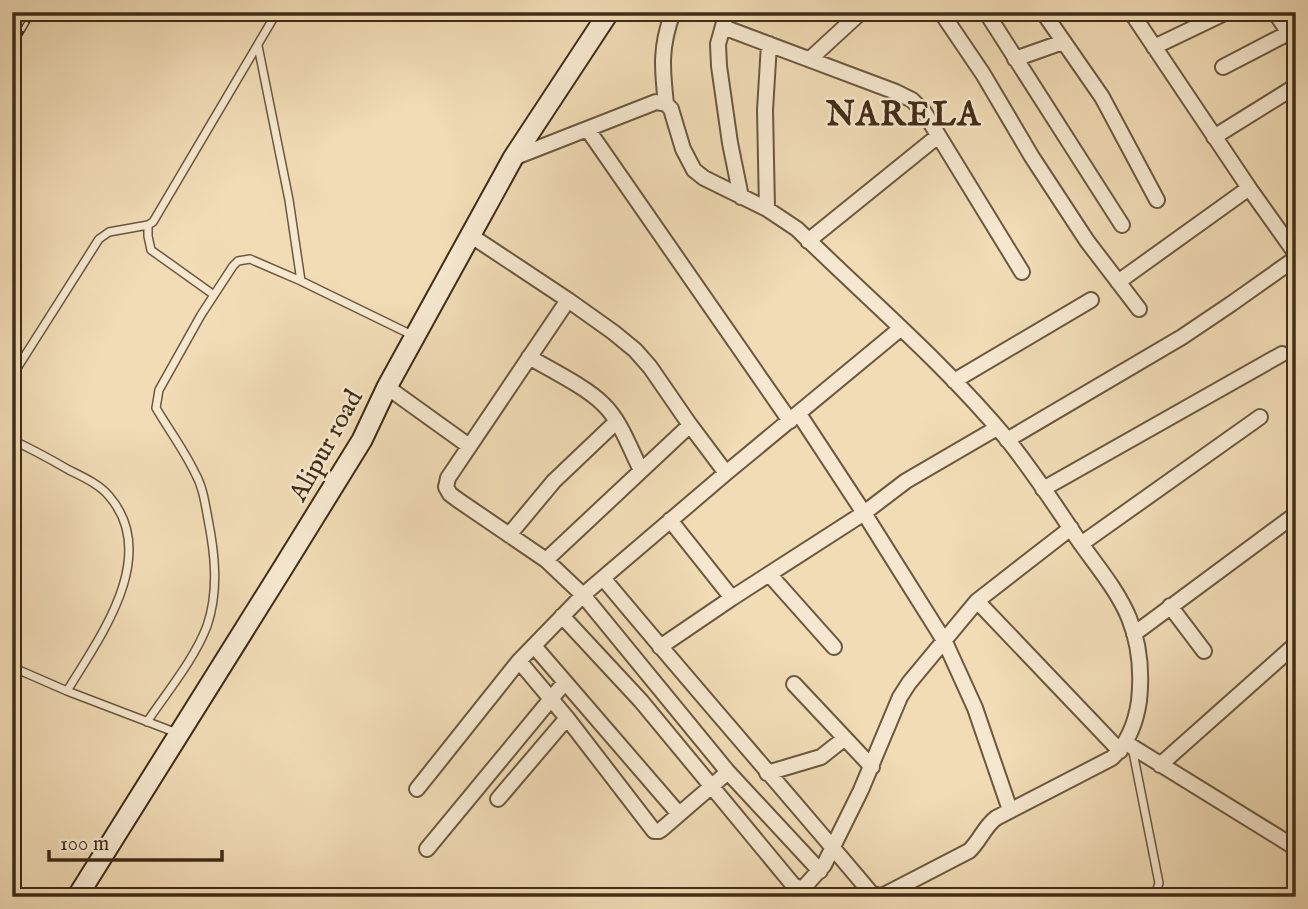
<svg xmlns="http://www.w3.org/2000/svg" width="1308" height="909" font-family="'IM FELL English',serif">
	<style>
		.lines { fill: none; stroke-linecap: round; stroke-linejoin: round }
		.lane-casing { stroke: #6c583e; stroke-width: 10 }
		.street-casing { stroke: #6c583e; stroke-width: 18 }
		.secondary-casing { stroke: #402c16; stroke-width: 23 }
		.lane { stroke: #f6e8d0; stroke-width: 7 }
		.street { stroke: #f6e8d0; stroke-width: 14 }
		.secondary { stroke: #f6e8d0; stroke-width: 19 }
		.rail-casing { stroke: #402c16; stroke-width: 6 }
		.rail { stroke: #f6e8d0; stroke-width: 3.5; stroke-dasharray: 10; stroke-linecap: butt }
		.labels { text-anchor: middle; stroke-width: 5; stroke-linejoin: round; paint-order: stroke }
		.street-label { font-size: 26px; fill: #402c16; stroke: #f6e8d0 }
		.district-label { font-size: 33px; font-weight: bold; letter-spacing: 2px; fill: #402c16; stroke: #f6e8d0 }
	</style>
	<rect width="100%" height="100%" fill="#f1dcb6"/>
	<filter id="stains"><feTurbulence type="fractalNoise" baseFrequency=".00286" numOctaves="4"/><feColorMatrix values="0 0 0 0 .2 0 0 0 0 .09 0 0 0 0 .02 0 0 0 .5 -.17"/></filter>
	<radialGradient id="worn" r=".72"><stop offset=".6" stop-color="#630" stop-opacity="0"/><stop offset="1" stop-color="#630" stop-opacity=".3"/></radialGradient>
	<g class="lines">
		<defs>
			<path id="lane" d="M258,46L289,200L301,281
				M148,225V236L151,250L214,295
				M12,376L99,239L109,232L148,225L153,222L277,12
				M12,440C32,449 50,459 69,470C83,477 99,484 109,496C161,556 99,638 67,691
				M12,667L67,691L177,733
				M147,722C167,692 194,660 207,626C219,591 215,554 208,519C205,503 203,487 195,473C184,450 169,430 156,408L159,390L201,315L233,266L238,261L250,259L301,281L414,336
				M1132,747L1159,883L1156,892L1147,897"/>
			<path id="street" d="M727,12L718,44L719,66L730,143L741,197
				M941,12L983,74L1032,157L1087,241L1139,309
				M986,12L1122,225
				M1043,12L1102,97L1157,200
				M1131,12L1249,188L1296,254
				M1275,12L1296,44
				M723,27L896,92L912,100L924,112L1022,272
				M1154,47L1227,12
				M810,59L861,12
				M1015,59L1063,42
				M1223,67L1296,29
				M666,104C662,68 660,47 673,12
				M588,130L790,421
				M1214,137L1296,86
				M513,158L656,102L666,104L671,109L683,149L694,170L704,178L767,209L797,229C867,298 944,363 1007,439C1032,470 1055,505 1077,538C1095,564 1117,589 1129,618C1140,645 1142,673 1139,701C1136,722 1128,743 1112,758L996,818C984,827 980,841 969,851L884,895L878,896L871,893C782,787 691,684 603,578
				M767,209L765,110L769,44
				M470,235L568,300L613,332L635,350L650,367L690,425L726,473
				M808,241L938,136
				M1118,282L1249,188
				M568,300L448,478L446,487L450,494L458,500L546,560L583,595L728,772L820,871
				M529,357C551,370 586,387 603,404C621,421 630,449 641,470
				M954,381L1091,300
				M387,387L469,446
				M799,414L864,513L945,642L975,708L1010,810
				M1007,440L1182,337L1231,304L1296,258
				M1043,489L1282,354
				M670,520L732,598
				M509,535L554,481L616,422
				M1081,544L1260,417
				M546,560L690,425
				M769,574L834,647
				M977,601L1120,751
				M1170,606L1204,651
				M562,616L641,701L794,886L802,888L806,885L824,865L861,790L900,697L909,683L977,601L1071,528
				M1134,634L1296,514
				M534,646L679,814
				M660,647L732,598L864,513L906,481L997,428
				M519,661L567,718L654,831H659L662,829L728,772
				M794,684L872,767
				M1126,743L1296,848
				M1160,765L1296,644
				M767,773L821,757L845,738
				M417,789L519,661L583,595L726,473L900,329
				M498,799L567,718
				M427,849L565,682"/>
			<path id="secondary" d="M77,897L281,571L362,440L387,387L513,158L609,12"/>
		</defs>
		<use href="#lane" class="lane-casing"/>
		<use href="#street" class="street-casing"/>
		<use href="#secondary" class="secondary-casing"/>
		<use href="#lane" class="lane"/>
		<use href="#street" class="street"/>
		<use href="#secondary" class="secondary"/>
		<defs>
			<path id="rail" d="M12,48L33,12"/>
		</defs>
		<use href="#rail" class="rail-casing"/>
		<use href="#rail" class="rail"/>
	</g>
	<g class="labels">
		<g class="street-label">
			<text transform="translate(325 445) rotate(-61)" y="9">Alipur road</text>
		</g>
		<g class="district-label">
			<text x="904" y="125">NARELA</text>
		</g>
	</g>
	<rect width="1308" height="909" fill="none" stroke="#f1dcb6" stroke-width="42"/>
	<rect x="14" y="14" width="1280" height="881" fill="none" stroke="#402c16" stroke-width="3.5"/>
	<rect x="21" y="21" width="1266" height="867" fill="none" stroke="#402c16" stroke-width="2"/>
	<path d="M49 850v10h173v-10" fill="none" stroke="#402c16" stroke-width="3.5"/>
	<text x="60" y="850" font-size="21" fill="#402c16" stroke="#f6e8d0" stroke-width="5" paint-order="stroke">100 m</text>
	<rect width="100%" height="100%" filter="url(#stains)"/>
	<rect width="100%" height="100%" fill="url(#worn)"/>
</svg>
